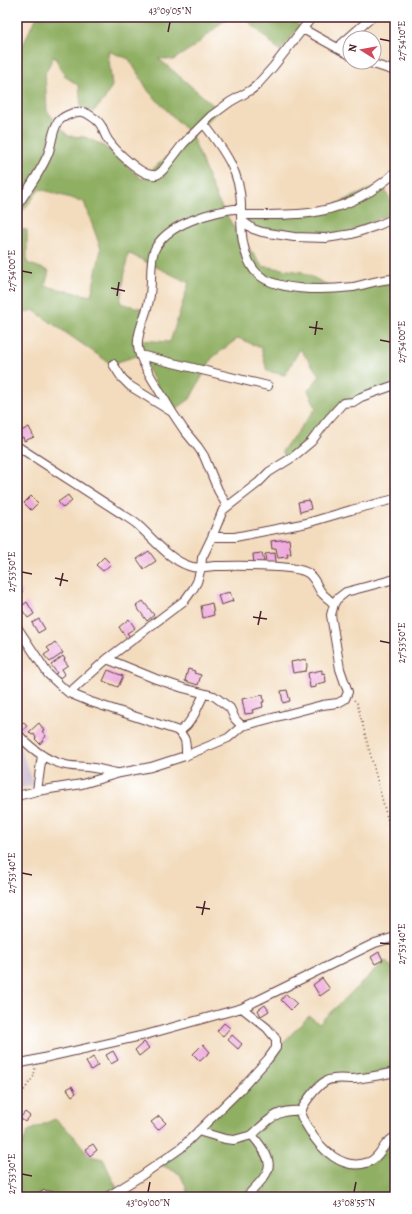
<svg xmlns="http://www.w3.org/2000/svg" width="412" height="1214" font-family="Alegreya,serif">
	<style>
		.industrial { fill: #cebed1 }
		.forest { fill: #8faf62; stroke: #6c6746; fill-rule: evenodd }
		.building { fill: #ead }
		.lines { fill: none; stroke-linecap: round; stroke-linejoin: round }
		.minor-casing { stroke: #633b41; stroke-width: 10 }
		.path { stroke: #633b41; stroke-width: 1.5; stroke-dasharray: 1 3; stroke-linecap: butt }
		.minor { stroke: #fff; stroke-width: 8 }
		.ticks { fill: none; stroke: #4a1f2b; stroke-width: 1.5 }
		.neatline { fill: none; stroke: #4a1f2b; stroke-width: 1.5 }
		.ticks-label { font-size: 10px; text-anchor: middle; fill: #4a1f2b }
	</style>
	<rect width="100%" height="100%" fill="#fff"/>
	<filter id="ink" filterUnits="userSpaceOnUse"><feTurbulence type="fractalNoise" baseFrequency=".025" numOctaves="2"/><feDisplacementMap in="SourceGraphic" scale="8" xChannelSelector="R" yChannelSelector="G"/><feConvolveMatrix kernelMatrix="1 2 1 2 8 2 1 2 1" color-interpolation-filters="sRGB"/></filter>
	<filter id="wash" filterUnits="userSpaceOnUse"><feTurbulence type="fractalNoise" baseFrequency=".012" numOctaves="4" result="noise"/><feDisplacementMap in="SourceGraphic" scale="16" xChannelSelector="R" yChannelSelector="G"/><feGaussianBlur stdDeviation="0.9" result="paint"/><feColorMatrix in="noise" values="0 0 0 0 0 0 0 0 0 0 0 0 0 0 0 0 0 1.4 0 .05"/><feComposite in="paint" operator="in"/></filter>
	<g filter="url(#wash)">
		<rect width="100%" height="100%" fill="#f3dcbd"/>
		<path class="industrial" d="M17,740L35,786L26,787L17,789Z"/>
		<path class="forest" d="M37,17H228L195,46L173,60L158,58L219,110L192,136L217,199L233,226L262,266L302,272L336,289L395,279V385L343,404L293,457L285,456L282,451L316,408L308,390L320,376L300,349L285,375L267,371L261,348L238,338L212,358L190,399L172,412L140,355L111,364L33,310L17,316V229L27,230V263L49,271L45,286L91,296L101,249L84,202L40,189L22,212H17V59L32,25ZM108,51L129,59L149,92L191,135L142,179L104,146L85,137L68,136L47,111L45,73L54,56L66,77L79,86L81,107L93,112L104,100L112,86ZM128,253L189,283L170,342L138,340L147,310L120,303Z
			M244,17H287L300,26L280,51Z
			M382,184L390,199L393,212L339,237L262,232L241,215L316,213Z
			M385,961L395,970V1072L320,1085L301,1116L336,1159L370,1162L395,1137V1197H188L186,1187L180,1174L159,1164L181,1148L309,1016L319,1023Z
			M55,1119L73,1135L90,1156L103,1159L121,1197H17V1156L28,1131Z"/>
		<g id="blocks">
			<path class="building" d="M29,427L34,437L24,441L23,437L18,440L17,433Z
				M68,495L72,501L63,508L58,502Z
				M31,496L38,503L31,510L24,503Z
				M309,500L311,509L300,512L298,502Z
				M289,539L291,554H287L288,557L278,558L276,548L272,549L271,541Z
				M149,551L156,561L144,569L137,559Z
				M262,553L264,562L254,564L253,554Z
				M275,553L276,562L266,563L265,554Z
				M104,557L111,564L103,571L96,565Z
				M17,587L23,592L17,598Z
				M230,592L233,601L221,605L218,595Z
				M143,601L154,615L147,621L136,606Z
				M27,602L34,614L28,618L20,607Z
				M212,603L214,615L203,618L201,606Z
				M39,619L45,629L38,633L32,623Z
				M129,619L135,628L127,633L130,637L127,639L119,627Z
				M55,642L63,653L50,662L44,655L50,651L47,648Z
				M63,656L65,659L64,660L68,665L62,669L65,674L57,680L54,675L57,673L51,665Z
				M306,659L307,666L306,671L293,673L291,662Z
				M188,669L195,671L194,673L201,675L198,685L185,681Z
				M108,670L123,676L118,687L103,681Z
				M322,670V674L325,673L326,682L316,684V687L310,688L308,673Z
				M287,690L290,701L283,703L281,691Z
				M263,695L264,702H262L263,707L252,710L253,713L245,714L242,699Z
				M24,722L27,727L21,731L18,726Z
				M39,723L44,730L42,731L46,736L40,744L35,739L36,738L34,734L32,735L29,732Z
				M379,952L383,960L375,964L371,957Z
				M322,978L330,989L320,996L313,985Z
				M286,994L297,1004L291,1010L281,1000Z
				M265,1005L269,1011L261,1016L258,1010Z
				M224,1023L230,1028L223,1036L217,1031Z
				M232,1035L242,1044L238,1049L228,1040Z
				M144,1042L149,1048L139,1056L135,1050Z
				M203,1044L210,1052L200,1061L193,1054Z
				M113,1051L118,1060L111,1064L106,1055Z
				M93,1057L98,1065L91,1070L86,1062Z
				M72,1086L76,1093L72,1096L67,1089Z
				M25,1112L30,1116L25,1122L20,1118Z
				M159,1116L166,1123L158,1130L151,1122Z
				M93,1144L97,1150L90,1156L85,1149Z"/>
		</g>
	</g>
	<g filter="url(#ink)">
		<use href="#blocks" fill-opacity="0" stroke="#633b41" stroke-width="1"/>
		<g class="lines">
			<defs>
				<path id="minor" d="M303,29L350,55
					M337,48L372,17
					M367,62L395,71
					M17,206C28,189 40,173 48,154C52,144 52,131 58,122C62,117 71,113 77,112C82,111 87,113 91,116C104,124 101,129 108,140C115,150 140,175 153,175C157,176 160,173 163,170L183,144L211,116L230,102L251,90L256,86L273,67L312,17
					M241,208C241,229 241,252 254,270C272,293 327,290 353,287C367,284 380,279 395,279
					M241,215C291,215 327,218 371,191C379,185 388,180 395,172
					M241,220L253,229L262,232L294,237L326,238L352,234L379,225L395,218
					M140,355L268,386
					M113,364L122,378L130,386L172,412C164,397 139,362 138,347C136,333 147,314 149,300C153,284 149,266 154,251C165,223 215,211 241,208C242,174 224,150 204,124
					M172,412L184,430L198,447L204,456L218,490L227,506
					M17,446L125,516C130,519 136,523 140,527C155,541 169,559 189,566C199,570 207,566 216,566C233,566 299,564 309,574C315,579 317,586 321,592C324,596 330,600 334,604
					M212,537H235L307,523L351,510L395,499
					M17,627L48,674L63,688L69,693L91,702L176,730C187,737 186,743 186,756
					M107,659L156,679L183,688L214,696L230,708L235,719L242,726
					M69,693L107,659L185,600L193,589L197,582L201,568L202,558L212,537L223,510L258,483L269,472L293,457L311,442L326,422L343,403L353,402L361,397L395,385
					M179,732L187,725L194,715L204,694
					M17,733C28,746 45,760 62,764C70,767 79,766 87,767C97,768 107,771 117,773
					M37,791L42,755
					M17,796L37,791L82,784L120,773L151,767L185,756L228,738L242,726L322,705L338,703L345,699L348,692L340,669L331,615L334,604L337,599L346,592L395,579
					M242,1008L375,943L395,937
					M17,1064L145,1035L242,1008L267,1028L276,1039V1048L268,1059L240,1090L181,1148L141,1176L107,1197
					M395,1072C381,1075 367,1078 353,1079C344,1079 334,1077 326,1081C318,1085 300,1106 301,1115C302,1119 306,1124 308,1128C320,1149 343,1172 369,1162C381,1157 382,1143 395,1137
					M198,1131L225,1139L234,1140L252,1135C278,1166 272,1170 246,1197
					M252,1135C270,1119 276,1109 302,1111
					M41,1197L45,1195L59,1197"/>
			</defs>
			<use href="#minor" class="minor-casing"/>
			<path class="path" d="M354,700L357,703L395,848
				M17,1100L34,1076L35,1067"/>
			<use href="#minor" class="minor"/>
		</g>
	</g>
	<path class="ticks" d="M168,32L170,22M380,39L390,41M22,271L32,273M111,288L125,291M117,296L119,282M309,327L323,329M315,335L317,321M380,340L390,342M22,572L32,574M55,578L68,581M60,586L63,573M253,617L267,619M258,625L261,611M380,641L390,643M22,873L32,875M196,907L210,909M202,915L205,901M380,943L390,944M22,1174L32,1176M148,1192L150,1182M354,1192L356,1182"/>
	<rect width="412" height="1214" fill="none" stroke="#fff" stroke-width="44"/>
	<g transform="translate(362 50) rotate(281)"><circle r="19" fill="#ffffff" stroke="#b7a5aa"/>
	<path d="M0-3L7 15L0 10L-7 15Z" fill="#d1495b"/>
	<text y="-6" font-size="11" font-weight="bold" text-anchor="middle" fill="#4a1f2b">N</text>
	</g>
	<rect x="22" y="22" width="368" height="1170" class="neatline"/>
	<g class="ticks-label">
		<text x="170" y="14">43°09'05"N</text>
		<text transform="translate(401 41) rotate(-90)" y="4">27°54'10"E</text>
		<text transform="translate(11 271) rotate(-90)" y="4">27°54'00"E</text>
		<text transform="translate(401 342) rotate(-90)" y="4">27°54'00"E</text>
		<text transform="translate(11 572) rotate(-90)" y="4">27°53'50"E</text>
		<text transform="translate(401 643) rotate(-90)" y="4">27°53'50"E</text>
		<text transform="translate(11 873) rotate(-90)" y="4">27°53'40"E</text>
		<text transform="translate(401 944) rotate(-90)" y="4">27°53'40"E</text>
		<text transform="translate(11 1174) rotate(-90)" y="4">27°53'30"E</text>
		<text x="148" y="1206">43°09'00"N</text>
		<text x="354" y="1206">43°08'55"N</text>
	</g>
</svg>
